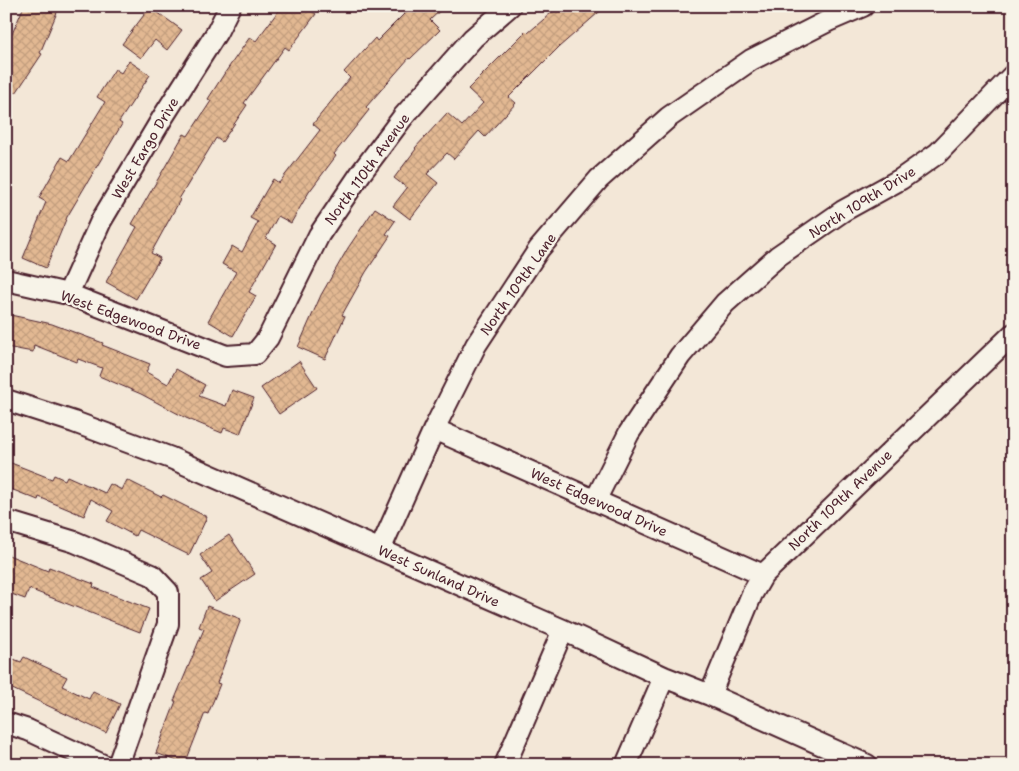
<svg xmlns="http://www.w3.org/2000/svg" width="1019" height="771" font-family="'Shantell Sans',sans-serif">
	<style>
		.building { fill: url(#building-cross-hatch); stroke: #4a1f2b }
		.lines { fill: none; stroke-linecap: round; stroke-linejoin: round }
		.minor-casing { stroke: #4a1f2b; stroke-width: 24 }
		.minor { stroke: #f7f3e8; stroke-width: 20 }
		.labels { text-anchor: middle; stroke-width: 4.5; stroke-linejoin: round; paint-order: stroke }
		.street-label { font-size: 14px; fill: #4a1f2b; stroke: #f7f3e8 }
	</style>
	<defs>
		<pattern id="building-cross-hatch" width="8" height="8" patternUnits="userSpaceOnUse" patternTransform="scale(1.25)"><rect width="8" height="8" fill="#e2b892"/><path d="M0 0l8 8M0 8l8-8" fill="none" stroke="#c39e7e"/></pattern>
	</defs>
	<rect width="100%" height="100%" fill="#f3e7d7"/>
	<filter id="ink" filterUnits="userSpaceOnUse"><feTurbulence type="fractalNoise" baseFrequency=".02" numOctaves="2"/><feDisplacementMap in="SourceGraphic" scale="10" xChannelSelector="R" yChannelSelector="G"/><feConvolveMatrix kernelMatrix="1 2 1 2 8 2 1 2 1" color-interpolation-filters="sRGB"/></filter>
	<g filter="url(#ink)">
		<path class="building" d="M24,6H50L58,10L40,53L42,54L16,93L6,86V30L12,34Z
			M282,6H305L316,14L289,50L285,47L244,103L247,105L222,142L216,138L179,199L180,200L151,253L160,258L136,299L106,282L137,227L132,224L184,134L188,136L211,101L208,99L224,74L250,37L256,41Z
			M412,6H445L430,20L440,30L410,59L409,58L366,107L369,110L334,154L336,156L309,192L291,223L278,216L266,238L276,244L249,292L256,296L233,336L208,321L236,272L222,264L232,246L242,252L258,222L250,218L273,179L279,183L320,130L313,124L350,78L344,72L375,38L377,41Z
			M559,6H606L559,47L509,97L516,103L485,137L479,131L454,159L447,153L427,174L438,183L410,219L393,206L407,188L394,178L416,149L415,148L447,113L462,126L483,103L468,89L526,31L528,33Z
			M150,7L182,30L167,50L155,40L141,58L122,44Z
			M129,61L150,75L119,122L122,124L67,217L46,268L23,258L46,202L39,198L62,157L69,161L105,102L97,97L115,69L121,73Z
			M375,208L395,221L386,234L390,236L366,272L342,315L345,316L325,359L298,347L321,295L348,248Z
			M6,314L52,324L103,343L102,345L150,364L146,372L168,384L176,369L205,385L199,396L226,406L232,390L254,398L240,434L224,428L222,433L186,418L141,394L99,376L102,368L78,359L77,362L34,345L33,352L6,347Z
			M299,361L317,388L279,414L261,388Z
			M6,461L52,479L54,475L65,480L67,476L105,493L110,484L122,490L127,480L161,497L163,495L207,517L189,555L138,530L135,536L107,521L113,511L91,499L84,516L39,497L38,500L6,487Z
			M229,535L255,574L215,601L201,580L212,573L200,555Z
			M6,554L48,571L49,567L94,584L93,587L149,609L140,632L29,589L25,599L6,592Z
			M207,606L241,619L217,683L220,684L208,714L205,713L185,764L156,753L176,701H174L204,629L199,627Z
			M6,656L21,662L24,657L67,677L62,686L89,699L93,691L120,704L106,733L6,686Z"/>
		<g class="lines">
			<defs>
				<path id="minor" d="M6,280L68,294L226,356L255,354L268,338L319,235L361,173L403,117L473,38L510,6
					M68,294L101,221L163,117L217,32L230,6
					M6,400L74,422L171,458L563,630L664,677L710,695L867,765
					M434,429L763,575
					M595,501L629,433L680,356L725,303L778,256L843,211L901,179L938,153L1013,75
					M6,521L75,542L152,575L168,592V624L118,765
					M380,550L434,429L476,345L539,249L599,179L669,117L751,60L828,21L863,6
					M710,695L752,594L763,575L1013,334
					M6,723L28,730L103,765
					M505,765L563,630
					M626,765L664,677"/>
			</defs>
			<use href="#minor" class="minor-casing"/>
			<use href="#minor" class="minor"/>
		</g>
	</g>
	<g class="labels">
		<g class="street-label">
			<text transform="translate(145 148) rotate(-59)" y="5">West Fargo Drive</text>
			<text transform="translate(367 169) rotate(-54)" y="5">North 110th Avenue</text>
			<text transform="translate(862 202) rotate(-32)" y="5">North 109th Drive</text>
			<text transform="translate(518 284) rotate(-55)" y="5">North 109th Lane</text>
			<text transform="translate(131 320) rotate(20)" y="5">West Edgewood Drive</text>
			<text transform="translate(840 500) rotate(-44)" y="5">North 109th Avenue</text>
			<text transform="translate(599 502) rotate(24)" y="5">West Edgewood Drive</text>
			<text transform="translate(439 576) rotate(24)" y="5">West Sunland Drive</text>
		</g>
	</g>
	<rect width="1019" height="771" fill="none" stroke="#f7f3e8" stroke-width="25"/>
	<rect x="12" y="12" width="994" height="746" fill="none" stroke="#4a1f2b" stroke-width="2" filter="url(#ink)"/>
</svg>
